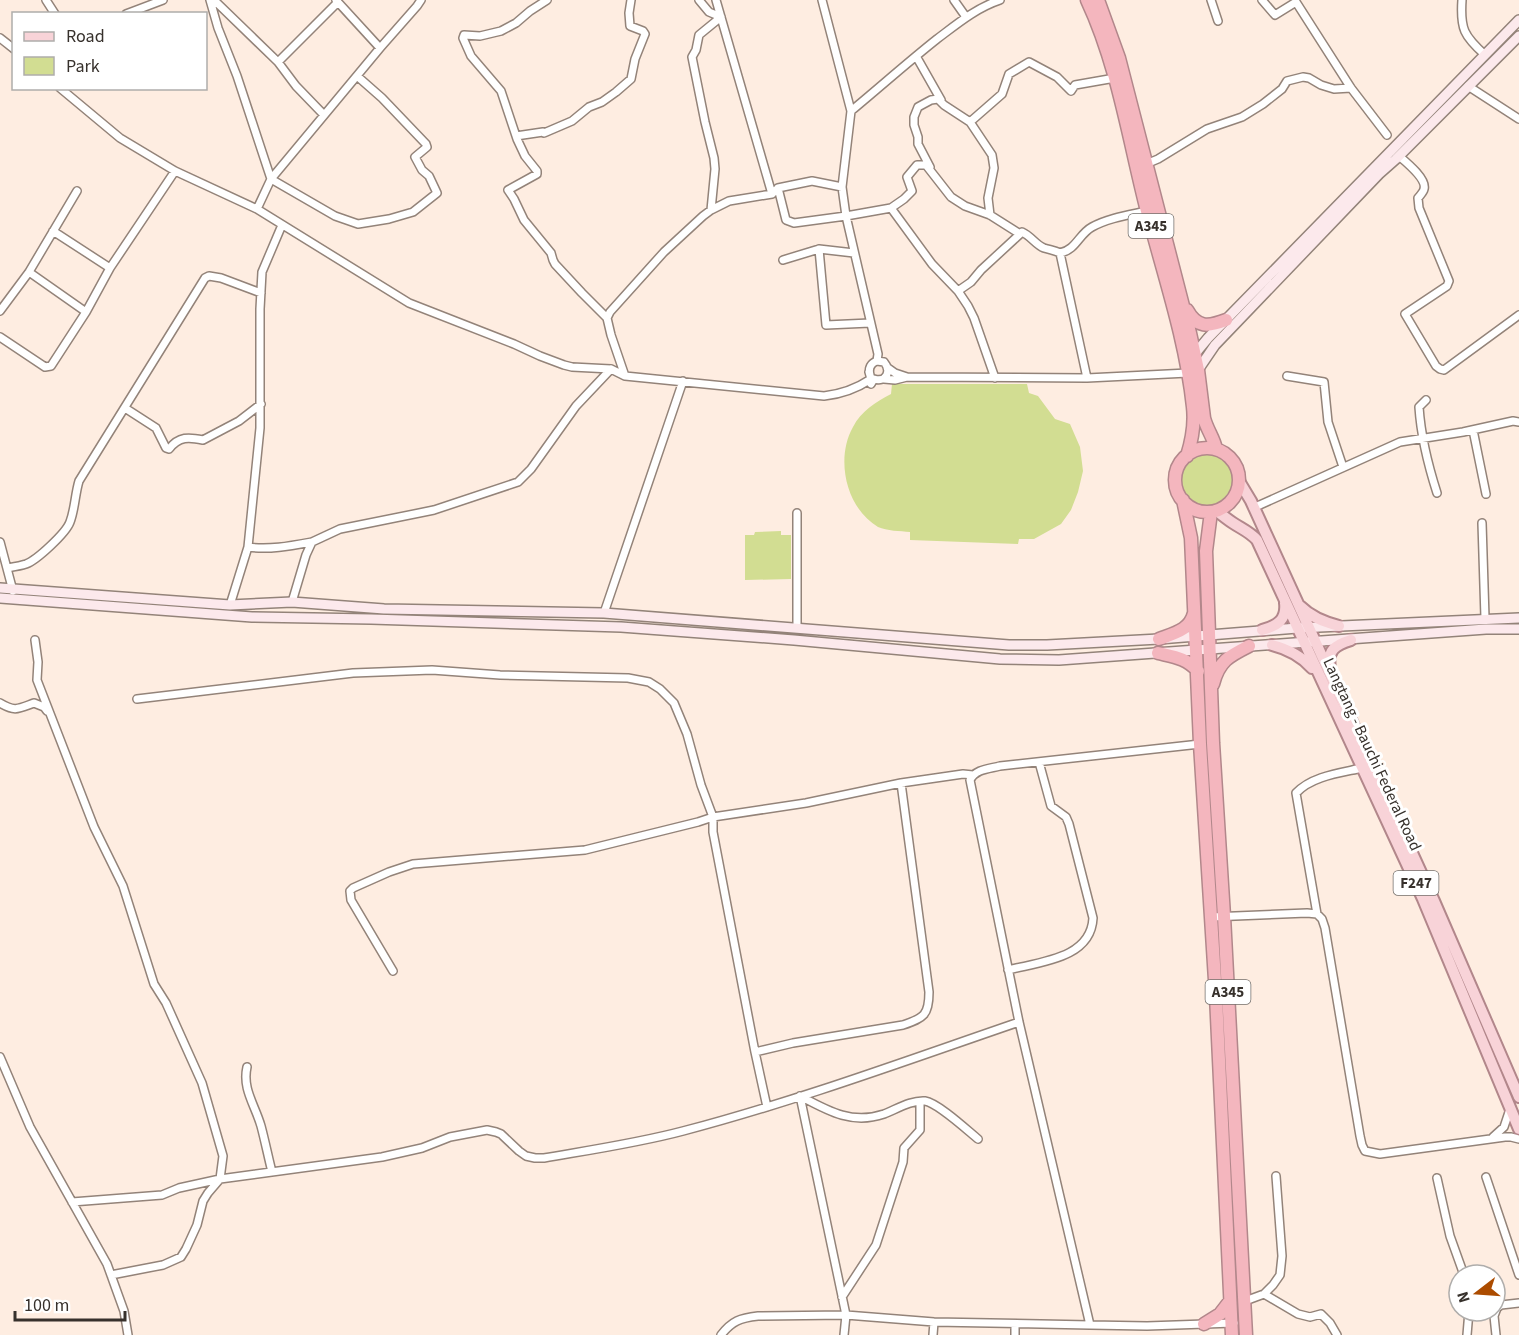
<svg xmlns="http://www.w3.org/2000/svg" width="1519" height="1335" font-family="'Source Sans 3',sans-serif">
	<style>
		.green { fill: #d2dd92 }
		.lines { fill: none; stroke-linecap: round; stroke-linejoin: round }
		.street-casing { stroke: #938379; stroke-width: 10 }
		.secondary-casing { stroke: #938379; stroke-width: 12 }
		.primary-casing { stroke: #b2878b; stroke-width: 14 }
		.highway-casing { stroke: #b2878b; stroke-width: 15 }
		.street { stroke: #fff; stroke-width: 7 }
		.secondary { stroke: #fce9ec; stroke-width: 9 }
		.primary { stroke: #f8d3d8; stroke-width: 10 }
		.highway { stroke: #f4b6be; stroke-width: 12 }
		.labels { text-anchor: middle; stroke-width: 6; stroke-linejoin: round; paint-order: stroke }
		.shield { fill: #fff; stroke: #736f6b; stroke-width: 1.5 }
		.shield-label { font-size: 15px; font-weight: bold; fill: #37312c }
		.street-label { font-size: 16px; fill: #37312c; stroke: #fff }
	</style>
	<rect width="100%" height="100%" fill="#feede1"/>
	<path class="green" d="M892,384H1027L1029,393L1038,396L1055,419L1070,424L1080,447L1083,471L1078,492L1071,510L1061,524L1034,539H1019L1018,544L910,540V532C900,531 887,531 878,527C846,508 835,459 853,427C861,411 876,402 891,394Z
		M1181 481a27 27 0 1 1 54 0a27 27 0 1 1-54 0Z
		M781,531V535H791V579L745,580V535H754L755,532Z"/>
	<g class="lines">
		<defs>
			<path id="street" d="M46,0L55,14
				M210,0L218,28L237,76L271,179L335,216L358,224L389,219L413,212L437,193L429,176L422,170L415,157L427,147L426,144L382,98L357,76
				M214,0L278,62L296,86L324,115
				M336,0L380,48
				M547,0L530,11L516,23L501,31L480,36L464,35L463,38L471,56L501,91L517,139L525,156L537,171V174L508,190L514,199L524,220L551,253L553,260L555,264L582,293L607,318L611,335L625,376
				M699,0L709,12L721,17
				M716,0L772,194
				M822,0L851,111L842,187L846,216L878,354L877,361
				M954,0L966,17
				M1211,0L1218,21
				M1262,0L1275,15L1296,2L1351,88L1387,135
				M1462,0C1460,29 1464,36 1485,55
				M126,14L163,0
				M0,38L14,49
				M916,56L941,100
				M278,62L338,2
				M1468,86L1519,119
				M60,88L120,138L175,171L257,209L409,303L514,344L540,356L564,365L572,367L611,369L625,376L824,396C842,394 856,389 871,379L869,372
				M851,111C880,87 908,62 937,39C957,24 976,8 1000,0
				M970,122L1002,94L1009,74L1029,62L1057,77L1071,91L1075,85L1115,78
				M516,136L543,132L544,133L572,121L589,107L602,102L616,92L631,79L635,59L645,34L643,31L630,26L629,13L631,0
				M1399,156C1406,162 1427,179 1424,189C1424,191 1419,197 1418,198L1419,208L1449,281L1447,286L1405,314L1436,366L1440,369L1444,370L1519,315
				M1146,164L1158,159L1207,129L1242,117L1263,104L1282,89L1287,81L1303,77L1309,78L1321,85L1334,89L1351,88
				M930,167L918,144V137L914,125V117L918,107L931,100L938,99L944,105L970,122L992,155L994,168L988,198L990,215
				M778,188L786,220L794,223L846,216L891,208L904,199L912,191L907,177L917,165H926L951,197L965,206L990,215L1020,234L1022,232C1031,236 1036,245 1044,248C1050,250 1054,250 1060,253C1076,250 1079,234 1092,227C1108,218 1129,215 1147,211
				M891,208L932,264L958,291L968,306L974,318L995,378
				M257,209L271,179L380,48L417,6L421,0
				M711,210L715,169L714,158L705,122L692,57L696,50L699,35L721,17
				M53,231L110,268
				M819,249L826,325L870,323
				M1060,253L1087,378
				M783,260L819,249L854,253
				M29,272L86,312
				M958,291L971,282L981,270L1020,234
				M0,311L29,272L77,191
				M607,318L610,312L664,252L703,216L711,210L729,201L772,194L778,188L812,181L842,187
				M0,337L45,367L51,366L86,312L110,268L175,171
				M888,368L895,373L907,377
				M870,375C868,368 871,363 877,361L884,362C892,371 886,383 874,379L871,384
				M1287,376L1324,382L1328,422L1343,467
				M884,379L895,380L907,377L1087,378L1188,373
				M1426,400L1419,407C1421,437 1428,465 1437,493
				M125,408L156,428L166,448L169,449C179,436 189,437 203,440L239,421L261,404
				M1473,430L1486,494
				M1253,508L1400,442L1463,432L1513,421L1519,422
				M797,513V628
				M1482,523L1485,618
				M0,542L13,591
				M248,547C269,550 290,546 312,542
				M7,568C13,567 20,566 26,564C37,560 66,533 70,522C75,509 75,494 79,481L205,278L209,276L221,278L261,293
				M292,602L306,555L312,542L340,529L434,510L518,482L531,469L576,406L611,369
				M230,605L248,547L260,428V309L262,272L282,225
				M604,613L683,381
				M35,640L38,662L37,680L94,827L123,886L154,984L166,1003L202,1083L223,1156L220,1179L208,1193L203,1201L197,1225L186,1249L181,1257L163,1265L111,1275
				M137,699L353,673L432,670L500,675L628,678L649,682L660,689L674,703L687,734L701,785L713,817V832L755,1052L767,1107
				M0,703C15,712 18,709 34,703L44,707L47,711
				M1317,914L1296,793C1312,776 1340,773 1362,768
				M1211,917L1307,913L1317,914L1322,919L1325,928L1360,1136L1362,1145L1365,1151L1380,1154L1505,1137H1511L1519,1139
				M1008,970C1039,962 1091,959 1093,918L1069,824L1066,817L1051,806L1039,762
				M393,971L351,900L350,891L353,888L389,872L413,864L585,850L698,822L713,817L806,803L901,783L963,774L973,775
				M755,1052L793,1043L903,1025C924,1018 929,1015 929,992L901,783
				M0,1057L30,1127L107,1264L124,1311L128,1335
				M247,1067C242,1089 255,1105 261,1126C265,1141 268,1156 272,1172
				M800,1096L846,1315L844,1335
				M800,1096C828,1111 852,1125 884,1114C897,1109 911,1100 925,1101C938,1103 967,1130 978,1139
				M1493,1137L1504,1127L1510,1109
				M1486,1177L1519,1275
				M1437,1178L1450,1236L1464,1275
				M72,1202L162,1195L179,1188L220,1179L382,1157L422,1148L450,1137L487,1130L496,1132L501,1134L519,1151L526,1156L535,1158H544C590,1150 638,1143 683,1131C797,1101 908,1060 1019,1022
				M1264,1294L1298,1314L1310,1317L1321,1314L1330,1323L1337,1335
				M842,1297L876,1245L903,1162L904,1148L920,1130V1102
				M1245,1301L1264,1294L1273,1285L1280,1275L1282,1256L1276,1176
				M1090,1325L1019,1022L970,780C976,769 988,769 1000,766L1200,744
				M721,1335C732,1321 740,1318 758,1316L846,1315L934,1322L1090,1325L1147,1326L1234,1323
				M933,1335L934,1322
				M1015,1335V1324
				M1467,1335L1469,1311
				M1496,1335L1494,1316L1497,1308L1501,1305L1519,1303"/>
			<path id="secondary" d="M1193,356L1208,338L1519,20
				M1198,370L1215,345L1379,174L1396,159L1519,36
				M0,588L230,605L292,602L384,609L604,613L1009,645H1047L1159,639L1297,628L1519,618
				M0,598L252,617L371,619L621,627L794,640L1000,659L1059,660L1486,629H1519"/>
			<path id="primary" d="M1239,481L1251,501L1434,901L1519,1097
				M1217,511C1222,515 1227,519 1233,523C1242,529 1250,532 1257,540L1423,899L1519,1129
				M1300,606C1311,617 1323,622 1339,626
				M1262,630C1277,626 1287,620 1285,603
				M1272,645C1288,649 1301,656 1312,668
				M1330,668C1327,650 1335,645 1351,640"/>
			<path id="highway" d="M1087,0C1118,66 1129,141 1147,211C1164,276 1186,340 1193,407C1195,424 1192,440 1187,456
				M1098,0L1119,58L1190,333L1198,370L1204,418C1207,430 1214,438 1216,449
				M1187,310C1197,328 1208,327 1226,320
				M1175 480a32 32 0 1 1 64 0a32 32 0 1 1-64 0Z
				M1183,500L1191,538L1200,744L1216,996L1232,1335
				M1211,512L1206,551L1213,743L1224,916L1246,1335
				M1159,639C1175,633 1190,630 1194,613
				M1158,653C1175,657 1186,658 1198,671
				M1213,684C1219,661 1229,656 1249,646
				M1204,1324L1220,1314L1230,1301"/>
		</defs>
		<use href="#street" class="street-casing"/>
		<use href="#secondary" class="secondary-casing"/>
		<use href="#primary" class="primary-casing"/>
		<use href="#highway" class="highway-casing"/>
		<use href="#street" class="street"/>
		<use href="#secondary" class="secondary"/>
		<use href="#primary" class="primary"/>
		<use href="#highway" class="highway"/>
	</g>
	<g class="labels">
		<g class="shield">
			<rect x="1128.5" y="214" width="45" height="24" rx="4.5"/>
			<rect x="1393.5" y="871" width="45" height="24" rx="4.5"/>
			<rect x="1205.5" y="980" width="45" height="24" rx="4.5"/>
		</g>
		<g class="shield-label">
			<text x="1151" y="231">A345</text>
			<text x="1416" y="888">F247</text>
			<text x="1228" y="997">A345</text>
		</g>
		<g class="street-label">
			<text transform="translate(1373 754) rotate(65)" y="6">Langtang - Bauchi Federal Road</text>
		</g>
	</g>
	<rect x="12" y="12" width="195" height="78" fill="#ffffff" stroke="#afadab" stroke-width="1.5"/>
	<rect x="24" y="32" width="30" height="9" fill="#f8d3d8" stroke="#afadab" stroke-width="1.5"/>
	<text x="66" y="42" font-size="18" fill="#37312c">Road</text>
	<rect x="24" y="57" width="30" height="18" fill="#d2dd92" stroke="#afadab" stroke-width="1.5"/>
	<text x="66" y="72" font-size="18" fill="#37312c">Park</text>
	<g transform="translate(1477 1293) rotate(253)"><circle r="28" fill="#ffffff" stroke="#afadab" stroke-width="1.5"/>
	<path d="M0-4.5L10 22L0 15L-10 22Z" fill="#ac4c00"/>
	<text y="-9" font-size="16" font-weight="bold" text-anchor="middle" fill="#37312c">N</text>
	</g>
	<path d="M15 1311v9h110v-9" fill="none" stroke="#37312c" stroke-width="3"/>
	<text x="24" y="1311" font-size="18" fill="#37312c" stroke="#ffffff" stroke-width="4.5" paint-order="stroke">100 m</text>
</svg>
